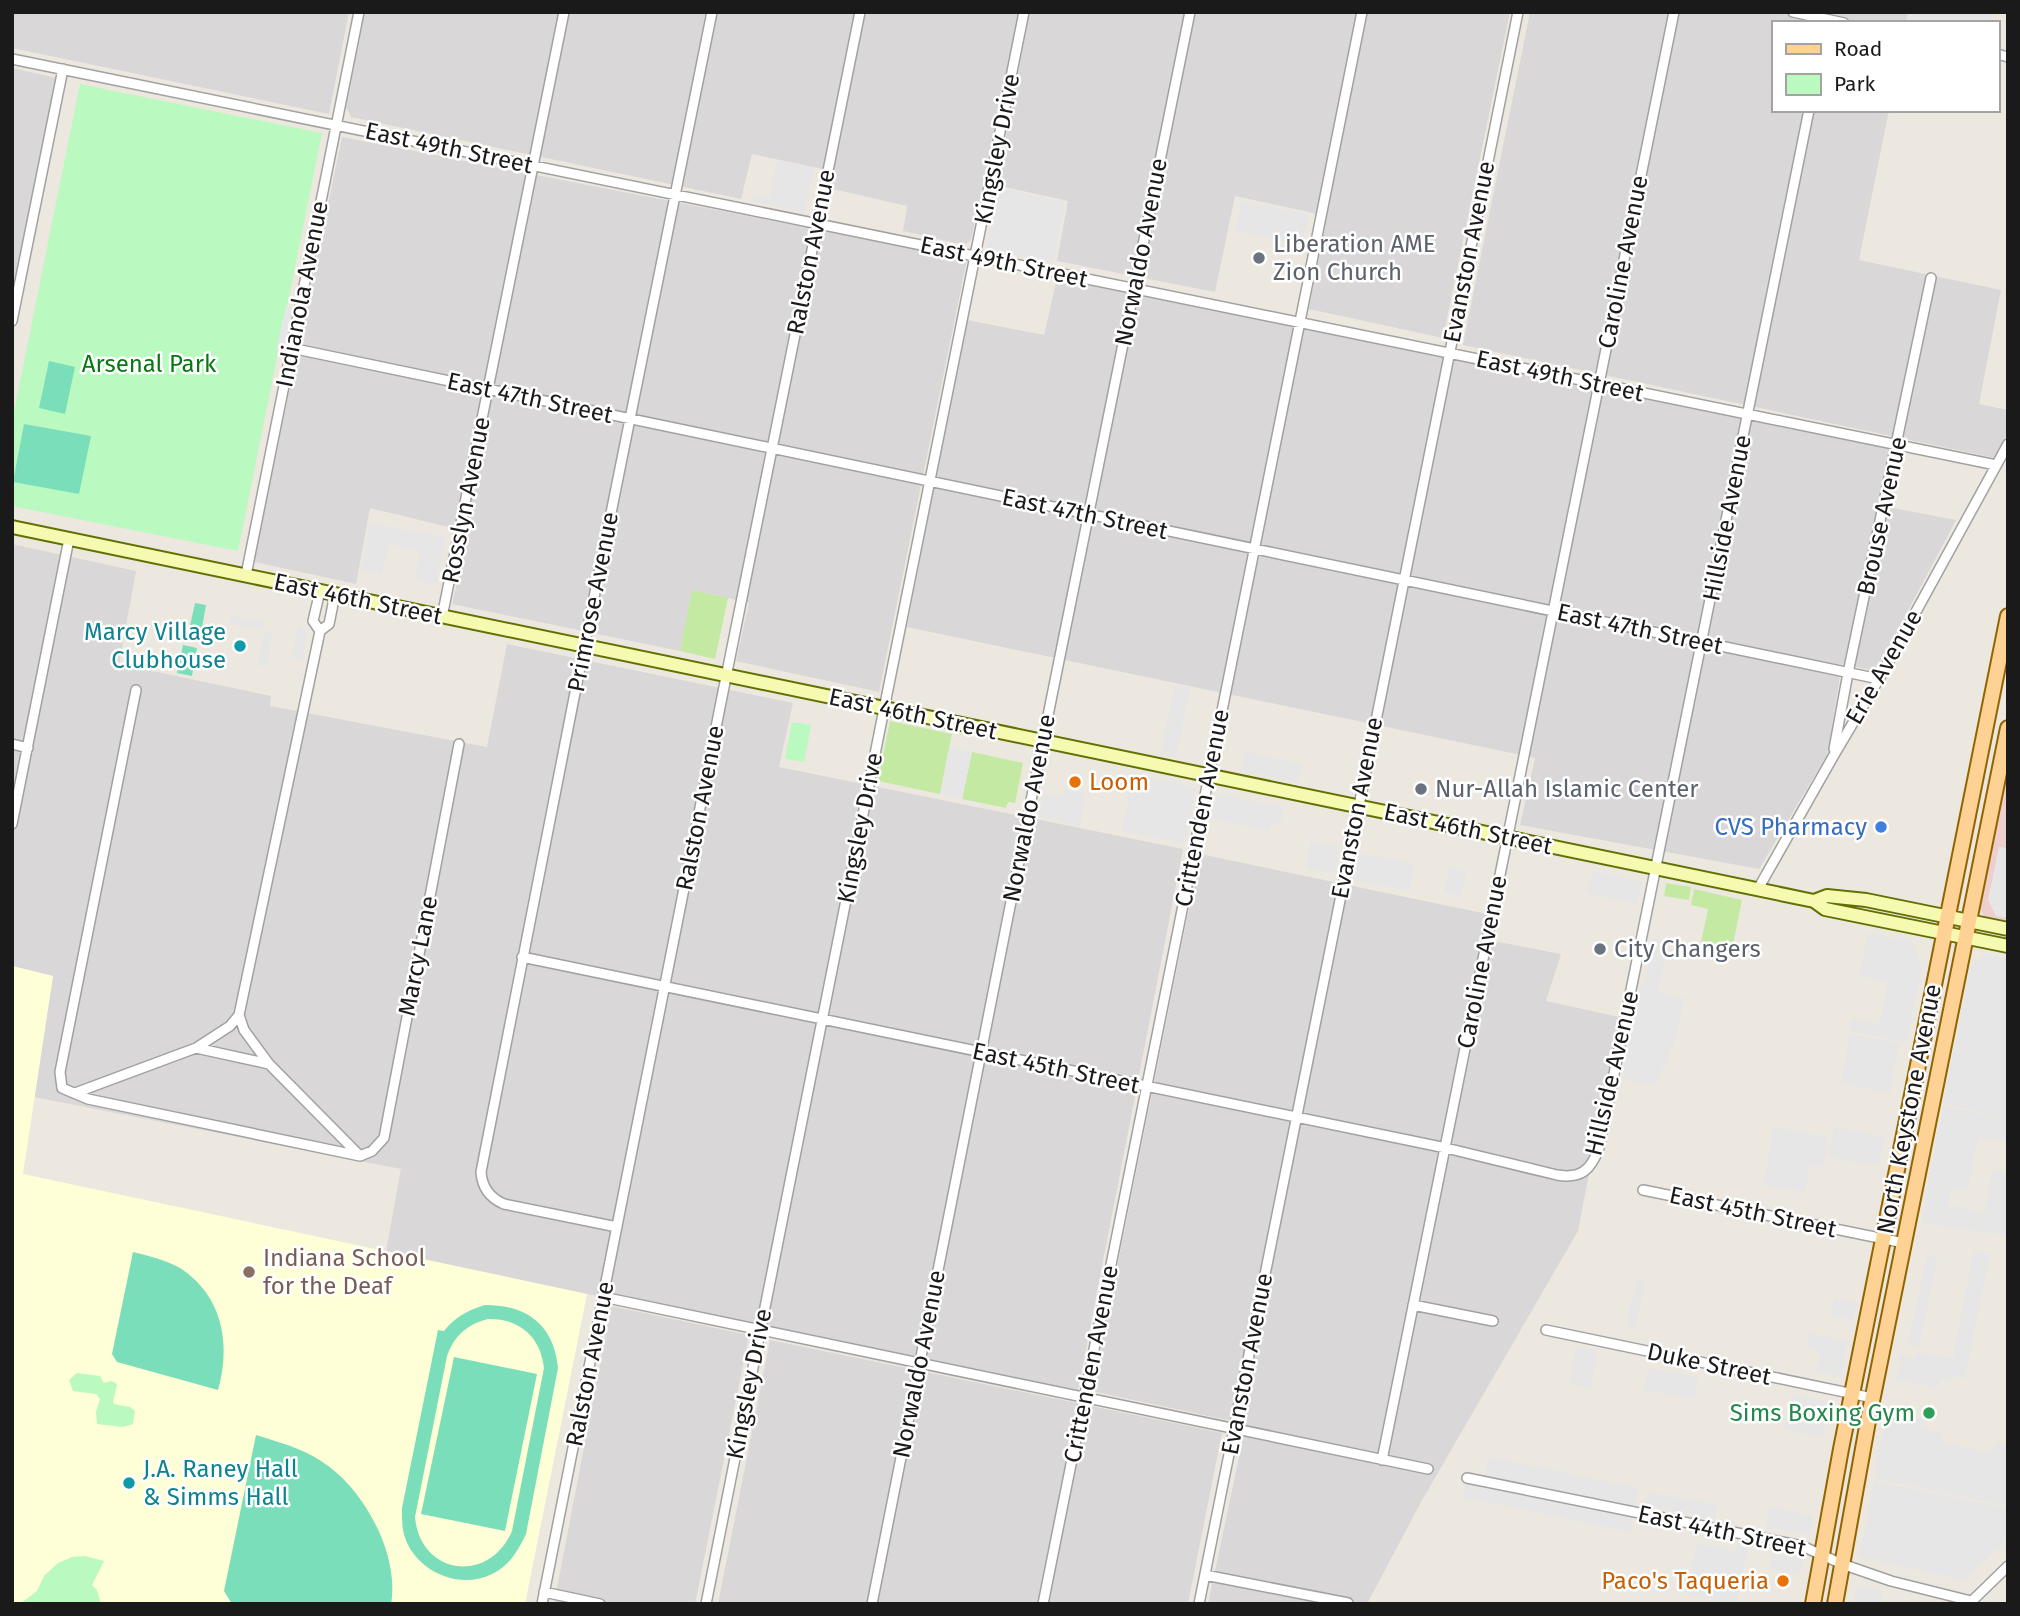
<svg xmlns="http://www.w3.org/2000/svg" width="2020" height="1616" font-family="'Fira Sans',sans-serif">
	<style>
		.residential { fill: #d9d7d7 }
		.commercial { fill: #eecfcd }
		.education { fill: #feffd6 }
		.grass { fill: #c4e9a3 }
		.park { fill: #baf9c0 }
		.pitch { fill: #7bdeba; fill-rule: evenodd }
		.parking { fill: #e6e6e6 }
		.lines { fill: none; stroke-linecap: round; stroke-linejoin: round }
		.minor-casing { stroke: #a1a1a1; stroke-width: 12 }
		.secondary-casing { stroke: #627003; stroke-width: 16 }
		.primary-casing { stroke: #916400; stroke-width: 18 }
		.minor { stroke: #fff; stroke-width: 9 }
		.secondary { stroke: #f5fab0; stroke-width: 12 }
		.primary { stroke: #fdd294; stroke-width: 14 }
		.worship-dot { fill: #6b7280; stroke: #fff; stroke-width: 2.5 }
		.culture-dot { fill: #0f9aa8; stroke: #fff; stroke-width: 2.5 }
		.food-dot { fill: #e8710a; stroke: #fff; stroke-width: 2.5 }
		.shop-dot { fill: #3f7fe0; stroke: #fff; stroke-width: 2.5 }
		.education-dot { fill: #8d6e63; stroke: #fff; stroke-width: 2.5 }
		.leisure-dot { fill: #2e9e5b; stroke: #fff; stroke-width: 2.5 }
		.labels { text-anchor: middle; stroke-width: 5; stroke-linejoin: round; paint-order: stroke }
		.street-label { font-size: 24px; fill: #1a1a1a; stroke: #fff }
		.worship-label { font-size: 24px; fill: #5b616d; stroke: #fff; text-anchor: start }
		.park-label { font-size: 24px; fill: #0a7715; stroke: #fff }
		.culture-label { font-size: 24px; fill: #0d838f; stroke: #fff; text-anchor: end }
		.food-label { font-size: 24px; fill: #c56008; stroke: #fff; text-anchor: start }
		.shop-label { font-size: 24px; fill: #366cbe; stroke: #fff; text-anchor: end }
		.education-label { font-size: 24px; fill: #785e54; stroke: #fff; text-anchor: start }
		.leisure-label { font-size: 24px; fill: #27864d; stroke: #fff; text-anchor: end }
	</style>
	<rect width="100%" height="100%" fill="#ede8df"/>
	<path class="residential" d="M12,12H349L329,114L12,48Z
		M365,12H1019L971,240L964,245L903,231L907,206L829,188L832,171L752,154L741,199L351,117L346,106Z
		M1030,12H1510L1443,338L1309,309L1327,216L1235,196L1215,292L1057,261L1068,201L996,185Z
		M1530,12H1909L1907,23H1773V110H1889L1859,260L2001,290L1979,404L2008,410V432L1995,458L1463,345Z
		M12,68L57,78L12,293Z
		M342,137L967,259L879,692L736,661L749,603L693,590L680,651L452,604L469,532L370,508L356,584L255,562V556Z
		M1057,278L1890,448L1877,505L1956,520L1876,671L1842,664L1827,755L1759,869L1520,825L1535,758L907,627L967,320L1044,335Z
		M12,544L136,571L119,664L271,696L270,706L487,747L507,644L793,703L779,767L1183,849L1078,1390L587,1294L386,1251L401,1169L34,1097L53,976L12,966Z
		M1200,854L1487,914L1483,939L1561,954L1546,1001L1619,1017L1578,1231L1421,1502L1367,1604H1208L1246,1424L1096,1392L1093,1388Z
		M611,1306L749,1335L695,1604H554Z
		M770,1340L1222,1433L1188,1604H718Z"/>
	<path class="commercial" d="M2008,765V925L1985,919L1979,907Z"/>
	<path class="education" d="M12,966L53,976L23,1174L587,1294L525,1604H12Z"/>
	<path class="grass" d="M692,590L728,598L715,659L680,651Z
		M890,721L952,734L940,794L878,781Z
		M972,752L1023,763L1015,803L1008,802L1006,808L962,799Z
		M1666,883L1691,887L1689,900L1664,896Z
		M1694,889L1742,900L1731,954L1700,947L1708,909L1691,905Z"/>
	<path class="park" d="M80,84L322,133L238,551L12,506V422Z
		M792,722L811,725L804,762L785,759Z
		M77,1373L100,1376L104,1383L111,1381L116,1383L117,1385L113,1401L114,1404L130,1407L135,1411L133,1424L123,1427L97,1424L96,1412L100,1399L96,1394L73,1391L69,1380Z
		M85,1556L104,1561L92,1585L97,1590L101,1604H20L37,1591L44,1576L58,1563L72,1557Z"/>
	<path class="pitch" d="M49,361L75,367L65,414L39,408Z
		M24,424L91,436L79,494L13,482Z
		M195,603L206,605L202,628L190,626Z
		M183,645L197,648L192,676L177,673Z
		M133,1252C149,1256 166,1260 180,1268C223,1296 231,1344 218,1390L117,1362L112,1354Z
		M485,1305C527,1305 554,1325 558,1368L526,1534C518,1551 509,1566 492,1574C457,1592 410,1568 403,1530C402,1523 402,1515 402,1508L438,1330L444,1331C455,1317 468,1310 485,1305ZM488,1319C519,1318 541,1337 544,1368L512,1531C489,1585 420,1575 415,1517L447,1356C454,1336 467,1324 488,1319Z
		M454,1357L537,1374L505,1531L421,1514Z
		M256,1435C278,1442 302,1448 321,1461C363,1487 400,1554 391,1604H232L224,1591Z"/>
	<path class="parking" d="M1908,12H1993L1991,23H1908L1906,22Z
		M777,160L814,168L805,213L751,201L752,194L769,198Z
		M999,188L1065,202L1053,263L986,249Z
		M1241,201L1309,214L1302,245L1235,231Z
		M286,306L295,308L284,352L276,350Z
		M370,523L445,537L436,585L414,580L420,550L389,544L382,575L361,570Z
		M231,616L264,622L263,630L229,624Z
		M298,626L308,628L302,660L292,658Z
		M264,632L273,633L266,667L257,666Z
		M1175,685L1190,688L1176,757L1160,754Z
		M949,748L972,752L962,799L940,794Z
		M1244,751L1302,764L1298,782L1240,771Z
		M1133,774L1175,782L1196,789L1185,843L1122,831Z
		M1064,790L1086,794L1080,826L1039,817L1043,794L1062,798Z
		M1216,794L1284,807L1280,825L1271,823L1269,831L1212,819Z
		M1311,841L1340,847L1334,874L1306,868Z
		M1999,847L2008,848V918L1996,916L1988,900Z
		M1359,853L1415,864L1409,891L1354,880Z
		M1450,868L1467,872L1460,896L1444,891Z
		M1592,871L1642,882L1637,904L1587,893Z
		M1868,933L1912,941L1922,967L1907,1042L1849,1031L1851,1019L1880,1024L1888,982L1859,976Z
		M1653,938L1669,941L1658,992L1684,998L1675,1042L1654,1087L1622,1079L1640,985L1644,986Z
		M1985,954L2008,959V1118L1943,1104L1970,967Z
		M1850,1034L1899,1043L1890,1093L1841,1084Z
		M1943,1106L2008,1119V1142L1979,1137L1967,1190L1952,1187L1948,1205L1984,1213L1993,1169L2008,1172V1219L2005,1235L1921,1223Z
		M1774,1127L1828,1137L1823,1167L1810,1165L1805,1192L1763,1185Z
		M1834,1127L1885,1137L1879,1166L1828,1157Z
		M1974,1251L1990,1254L1965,1379L1951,1376L1950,1381L1940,1379L1938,1388L1896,1379L1901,1355L1915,1358L1917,1352L1954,1359L1953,1356Z
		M1927,1255L1938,1257L1919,1347L1908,1345Z
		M1636,1279L1646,1281L1635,1328L1626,1326Z
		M1834,1298L1857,1303L1853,1320L1830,1315Z
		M1808,1333L1848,1341L1841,1376L1816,1372L1820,1351L1806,1348Z
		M1576,1346L1598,1350L1590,1388L1569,1384Z
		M1648,1368L1698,1377L1695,1399L1644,1390Z
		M1792,1394L1830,1402L1823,1437L1784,1429Z
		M1886,1413L1923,1420L1921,1428L1943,1433L1942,1443L1992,1453L1995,1443L2008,1445V1506L1873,1478Z
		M1489,1457L1639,1488L1630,1532L1463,1497L1467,1478L1484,1481Z
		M1874,1481L2008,1508V1540L1964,1580L1859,1557Z
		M1648,1492L1717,1505L1715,1519L1646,1505Z
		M1769,1507L1813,1516L1809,1535L1765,1526Z
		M1697,1543L1736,1551L1738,1545L1748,1547L1736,1604L1686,1594Z
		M1772,1553L1803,1559L1800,1575L1769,1569Z
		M1857,1586L1882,1591L1880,1604H1853Z"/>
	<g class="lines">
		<defs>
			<path id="minor" d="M1793,12L1844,23
				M1997,54L2008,57
				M12,59L1996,465
				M12,321L63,69
				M291,348L1879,679
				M246,575L359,12
				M320,591L313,621L320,631L329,624L335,594
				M442,617L564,12
				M136,690L60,1072L62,1088L88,1099L360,1156L372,1151L384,1138L459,744
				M12,744L28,748
				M1834,749L1848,673L1931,278
				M12,824L69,539
				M1758,889L1834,755L1879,679L2008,444
				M522,957L1446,1148L1557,1175C1581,1179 1591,1170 1599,1148L1809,110
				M239,1015L320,631
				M239,1015L244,1030L269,1064L196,1048L230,1026Z
				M269,1064L359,1155
				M75,1093L196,1048
				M1643,1190L1904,1243
				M617,1227L504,1204C490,1198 482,1187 481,1172L582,657L712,12
				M603,1297L1428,1469
				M1413,1305L1493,1321
				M1546,1330L1873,1398
				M1382,1460L1674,12
				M1467,1478L1802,1546L1842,1564L1891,1581L1971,1601
				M1205,1575L1348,1603
				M544,1592L600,1604
				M1970,1603L2008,1566
				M542,1604L724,687L860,12
				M706,1604L882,719L1024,12
				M872,1604L1040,755L1190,12
				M1043,1604L1362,12
				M1199,1604L1518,12"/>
			<path id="secondary" d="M12,527L1814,901L1825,909L2008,946
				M1814,901L1827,896L1866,900L2008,929"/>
			<path id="primary" d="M1813,1604L1841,1449L2008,616
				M1835,1604L1868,1421L2008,728"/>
		</defs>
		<use href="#minor" class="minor-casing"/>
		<use href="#secondary" class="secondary-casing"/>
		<use href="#primary" class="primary-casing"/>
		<use href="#minor" class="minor"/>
		<use href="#secondary" class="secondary"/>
		<use href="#primary" class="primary"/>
	</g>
	<g class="worship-dot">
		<circle cx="1259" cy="258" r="7"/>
		<circle cx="1421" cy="789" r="7"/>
		<circle cx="1600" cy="949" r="7"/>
	</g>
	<g class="culture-dot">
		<circle cx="240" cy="646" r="7"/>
		<circle cx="129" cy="1483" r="7"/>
	</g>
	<g class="food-dot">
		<circle cx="1075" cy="782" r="7"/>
		<circle cx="1783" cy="1581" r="7"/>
	</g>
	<circle class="shop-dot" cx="1881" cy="827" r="7"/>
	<circle class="education-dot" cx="249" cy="1272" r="7"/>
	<circle class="leisure-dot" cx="1929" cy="1413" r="7"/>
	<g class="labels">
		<g class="street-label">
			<text transform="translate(449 148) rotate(12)" y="8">East 49th Street</text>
			<text transform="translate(997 149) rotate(-79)" y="8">Kingsley Drive</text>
			<text transform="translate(811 252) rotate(-79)" y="8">Ralston Avenue</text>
			<text transform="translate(1141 252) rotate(-79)" y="8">Norwaldo Avenue</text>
			<text transform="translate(1469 252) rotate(-79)" y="8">Evanston Avenue</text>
			<text transform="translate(1004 262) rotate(12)" y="8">East 49th Street</text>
			<text transform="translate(1623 262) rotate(-79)" y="8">Caroline Avenue</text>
			<text transform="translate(302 294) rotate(-79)" y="8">Indianola Avenue</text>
			<text transform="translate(1560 376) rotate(12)" y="8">East 49th Street</text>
			<text transform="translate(530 398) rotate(12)" y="8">East 47th Street</text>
			<text transform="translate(466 500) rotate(-79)" y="8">Rosslyn Avenue</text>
			<text transform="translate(1085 514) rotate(12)" y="8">East 47th Street</text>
			<text transform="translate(1882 516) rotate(-78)" y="8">Brouse Avenue</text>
			<text transform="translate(1727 518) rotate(-79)" y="8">Hillside Avenue</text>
			<text transform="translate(358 599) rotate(12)" y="8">East 46th Street</text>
			<text transform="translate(593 602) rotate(-79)" y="8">Primrose Avenue</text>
			<text transform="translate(1640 629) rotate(12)" y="8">East 47th Street</text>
			<text transform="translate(1884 667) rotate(-60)" y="8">Erie Avenue</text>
			<text transform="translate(913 714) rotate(12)" y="8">East 46th Street</text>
			<text transform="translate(700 808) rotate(-79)" y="8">Ralston Avenue</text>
			<text transform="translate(1029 808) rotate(-79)" y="8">Norwaldo Avenue</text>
			<text transform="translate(1202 808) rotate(-79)" y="8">Crittenden Avenue</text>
			<text transform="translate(1357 808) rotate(-79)" y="8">Evanston Avenue</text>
			<text transform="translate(860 828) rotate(-79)" y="8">Kingsley Drive</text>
			<text transform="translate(1468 829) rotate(12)" y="8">East 46th Street</text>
			<text transform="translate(418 956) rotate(-79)" y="8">Marcy Lane</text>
			<text transform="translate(1482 962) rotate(-79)" y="8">Caroline Avenue</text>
			<text transform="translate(1056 1068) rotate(12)" y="8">East 45th Street</text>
			<text transform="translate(1612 1073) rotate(-77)" y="8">Hillside Avenue</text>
			<text transform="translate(1909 1109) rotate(-79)" y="8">North Keystone Avenue</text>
			<text transform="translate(1753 1212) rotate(12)" y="8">East 45th Street</text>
			<text transform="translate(590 1364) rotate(-79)" y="8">Ralston Avenue</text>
			<text transform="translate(919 1364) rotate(-79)" y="8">Norwaldo Avenue</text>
			<text transform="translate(1091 1364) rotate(-79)" y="8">Crittenden Avenue</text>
			<text transform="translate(1247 1364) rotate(-79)" y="8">Evanston Avenue</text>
			<text transform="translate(1709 1364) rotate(12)" y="8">Duke Street</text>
			<text transform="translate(749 1384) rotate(-79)" y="8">Kingsley Drive</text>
			<text transform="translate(1722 1531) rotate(12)" y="8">East 44th Street</text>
		</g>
		<g class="worship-label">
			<text x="1273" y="252">Liberation AME<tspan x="1273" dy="28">Zion Church</tspan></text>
			<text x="1435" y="797">Nur-Allah Islamic Center</text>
			<text x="1614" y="957">City Changers</text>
		</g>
		<g class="park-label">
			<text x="149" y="372">Arsenal Park</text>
		</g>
		<g class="culture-label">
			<text x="226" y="640">Marcy Village<tspan x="226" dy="28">Clubhouse</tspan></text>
			<text x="143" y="1477" text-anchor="start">J.A. Raney Hall<tspan x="143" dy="28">&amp; Simms Hall</tspan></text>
		</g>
		<g class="food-label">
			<text x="1089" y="790">Loom</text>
			<text x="1769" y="1589" text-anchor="end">Paco's Taqueria</text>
		</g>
		<g class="shop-label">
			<text x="1867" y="835">CVS Pharmacy</text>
		</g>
		<g class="education-label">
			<text x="263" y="1266">Indiana School<tspan x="263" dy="28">for the Deaf</tspan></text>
		</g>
		<g class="leisure-label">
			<text x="1915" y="1421">Sims Boxing Gym</text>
		</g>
	</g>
	<rect width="2020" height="1616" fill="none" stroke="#1a1a1a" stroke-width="28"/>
	<rect x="1772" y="21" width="228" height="91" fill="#ffffff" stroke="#a3a3a3" stroke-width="2"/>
	<rect x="1786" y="44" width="35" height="10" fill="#fdd294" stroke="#a3a3a3" stroke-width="2"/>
	<text x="1834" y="56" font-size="21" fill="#1a1a1a">Road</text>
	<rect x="1786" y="74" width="35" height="21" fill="#baf9c0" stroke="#a3a3a3" stroke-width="2"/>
	<text x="1834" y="91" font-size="21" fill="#1a1a1a">Park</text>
</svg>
